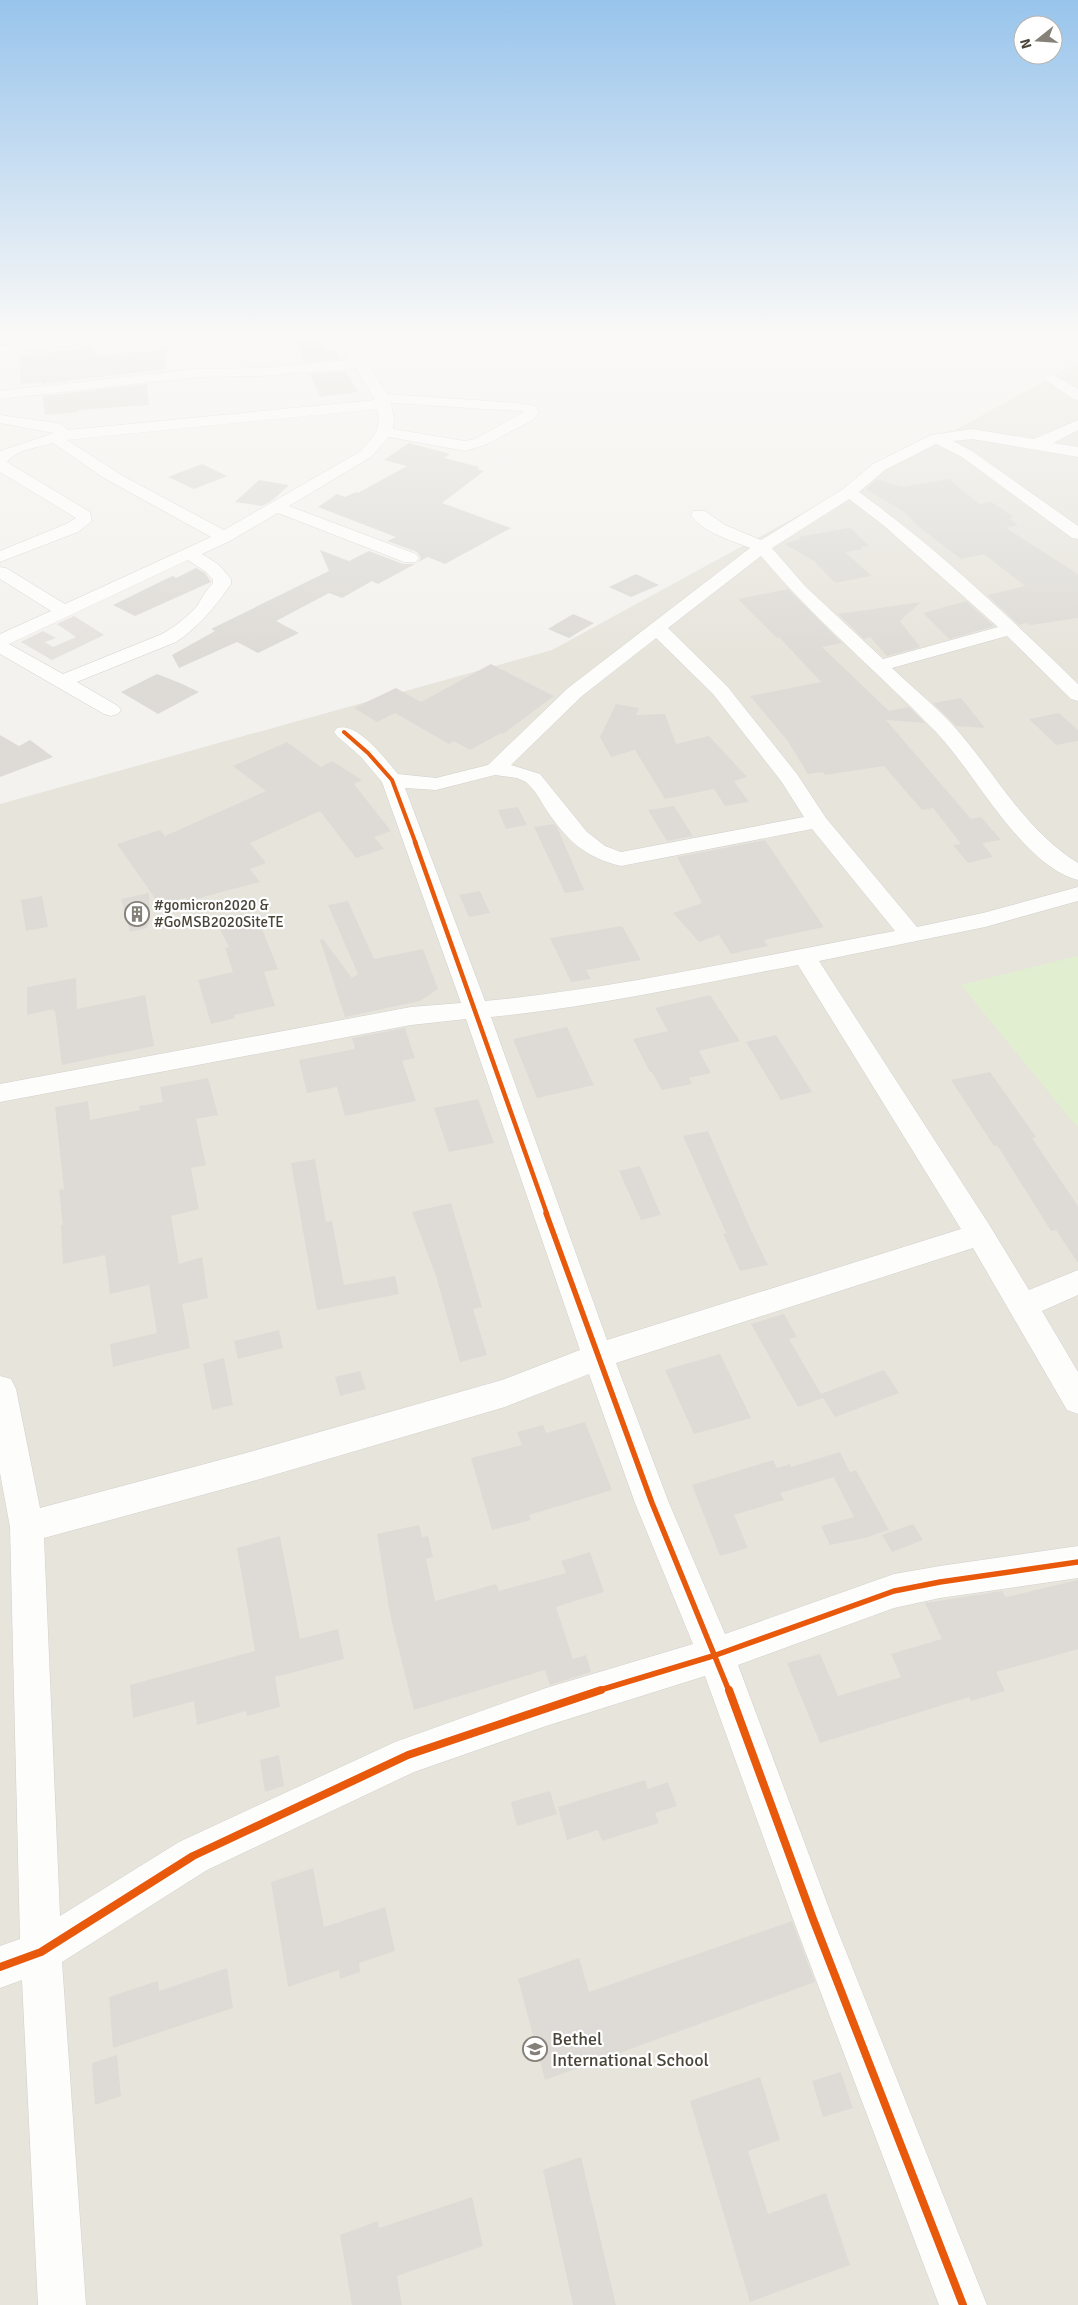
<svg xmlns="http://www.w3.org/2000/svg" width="1078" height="2305" font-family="Signika,sans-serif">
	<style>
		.residential { fill: #e7e4dc }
		.industrial { fill: #e6e2de }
		.green { fill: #e1eecf }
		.building { fill: #dedbd6 }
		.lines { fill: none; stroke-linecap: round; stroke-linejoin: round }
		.minor-casing { stroke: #d2d0cb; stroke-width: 1 }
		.minor { fill: #fdfdfc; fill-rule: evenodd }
		.cycleway-far3-casing { stroke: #fff; stroke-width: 6 }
		.cycleway-far2-casing { stroke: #fff; stroke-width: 8 }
		.cycleway-far1-casing { stroke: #fff; stroke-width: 9 }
		.cycleway-casing { stroke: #fff; stroke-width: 11 }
		.cycleway-far3 { stroke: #e8590c; stroke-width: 4 }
		.cycleway-far2 { stroke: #e8590c; stroke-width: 4.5 }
		.cycleway-far1 { stroke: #e8590c; stroke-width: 5.5 }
		.cycleway { stroke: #e8590c; stroke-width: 8 }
		.labels { text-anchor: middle; stroke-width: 4.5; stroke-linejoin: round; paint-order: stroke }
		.poi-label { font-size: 15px; fill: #4b4439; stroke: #fff; text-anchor: start }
		.near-poi-label { font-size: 18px; fill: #4b4439; stroke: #fff; text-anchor: start }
	</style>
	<rect width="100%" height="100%" fill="#f4f2ee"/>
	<path class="residential" d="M0,332H104L0,350Z
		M1078,363V2305H0V804L552,650Z"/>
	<path class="industrial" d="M74,616L104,635L52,660L21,642L43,631L56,638L45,642L53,647L76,637L57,624Z"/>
	<path class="green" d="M1077,956L1078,957V1128L961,985Z"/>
	<path class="building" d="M323,340L325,351L334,350L340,359L305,362L296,343Z
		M93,347L96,356L167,349L165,369L42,384V382L21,384L19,357Z
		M346,371L358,392L320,397L310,374Z
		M147,384L149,405L78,410V412L45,415L43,396Z
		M409,443L450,454L444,458L479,467L477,469L484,471L442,503L511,528L445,564L428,557L418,562L421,558L417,552L387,541L396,537L318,507L337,494L345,497L356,492L358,493L407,466L384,460Z
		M202,464L227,476L194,489L168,477Z
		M877,479L901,487L949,479L979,504L991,502L1014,517L1009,518L1018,525L1006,528L1078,574V618L1030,625L1027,623L1019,625L987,595L1025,586L984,554L961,559L919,527L904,512L866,489Z
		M259,480L289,485L274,499L262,506L235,502Z
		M850,528L869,546L861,547L863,549L845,552L872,576L835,583L814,561L785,544L801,539L798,537Z
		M320,550L349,561L369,551L403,564H415L378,584L372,581L342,598L329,593L276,621L299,633L258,653L237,642L179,668L172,655L215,631L211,629L329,571Z
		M196,568L205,573L211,582L135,616L113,605L166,579L173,576L176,578Z
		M636,574L659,585L631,597L609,587Z
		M788,589L842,643L822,647L889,711L909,707L925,723L886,720L971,819L981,817L1001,840L982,843L993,857L968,863L953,845L961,844L933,808L922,810L884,766L825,775L823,772L808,774L787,740L750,696L821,682L779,637L777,638L738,599Z
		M966,601L994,626L949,639L923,613Z
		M921,602L900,621L920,647L887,656L870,637L864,639L838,614Z
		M573,614L594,623L569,638L548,629Z
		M491,664L554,696L503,734L501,733L470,750L454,741L449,744L395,713L377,722L354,708L396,688L421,702Z
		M157,674L180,683L199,692L158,714L121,692Z
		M961,698L985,728L956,726L933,703Z
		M616,704L639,708L636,715L665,714L676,744L709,736L747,777L734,781L749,802L725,806L714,789L665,799L635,750L611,757L600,737Z
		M1059,713L1078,730V741L1056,745L1029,719Z
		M0,735L19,746L30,740L53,757L0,777Z
		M287,742L321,767L332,761L362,780L354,784L391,831L374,837L384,849L356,858L320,811L250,843L266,863L250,869L260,882L188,901L186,898L159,904L117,844L160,830L165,836L266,791L233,766Z
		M674,806L693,836L667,841L648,810Z
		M518,807L527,825L506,829L498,810Z
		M554,824L557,827L584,890L565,893L534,827Z
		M765,840L824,927L764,940L768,946L731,954L719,935L699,942L673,913L702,903L677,857Z
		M480,891L490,913L469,917L459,895Z
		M149,893L150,920L147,928L130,932L121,899Z
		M42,896L48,927L26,931L21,900Z
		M348,901L374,959L423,949L438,989L420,1001L345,1017L320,940L323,939L352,978L358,974L328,905Z
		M258,919L278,969L264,972L275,1006L234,1015L235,1018L211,1024L198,980L233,972L225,948L229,947L220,930Z
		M622,926L641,960L586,970L591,979L571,982L550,938Z
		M76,978L77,1009L145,995L154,1046L62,1065L55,1011L54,1012L53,1009L27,1015V987Z
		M710,995L740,1041L699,1051L711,1073L689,1078L692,1084L662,1090L652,1072H650L633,1039L668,1031L655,1008Z
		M567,1027L594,1085L537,1098L513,1039Z
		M405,1028L415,1058L402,1061L416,1101L345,1116L337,1087L307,1093L299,1060L355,1049L352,1038Z
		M776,1035L812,1092L781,1100L746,1042Z
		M990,1072L1036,1137L1032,1138L1078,1206V1263L1056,1230L1051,1231L997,1145L994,1146L951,1080Z
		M208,1078L218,1115L196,1119L206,1165L191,1168L199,1209L171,1216L179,1264L202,1257L208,1298L182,1304L190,1348L113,1367L110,1344L157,1333L149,1285L110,1294L105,1255L63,1264L61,1225H63L59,1190L64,1189L55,1107L88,1101L90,1120L140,1110L139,1106L163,1102L160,1087Z
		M478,1099L494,1143L449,1152L434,1108Z
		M708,1131L750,1228L768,1265L740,1271L723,1234L726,1233L683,1136Z
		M315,1159L326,1222L332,1221L344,1285L395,1276L399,1294L317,1310L291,1163Z
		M640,1166L661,1215L641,1220L619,1171Z
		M451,1203L482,1307L473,1309L487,1355L460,1362L436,1276L412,1212Z
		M784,1314L797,1337L789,1339L821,1394L884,1370L899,1393L835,1417L823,1398L798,1407L751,1324Z
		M279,1330L283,1348L238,1359L234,1341Z
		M720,1354L751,1418L694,1434L665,1370Z
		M224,1358L233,1405L212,1410L203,1364Z
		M360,1371L366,1389L340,1396L335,1377Z
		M585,1422L612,1490L529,1515L531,1520L492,1530L471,1458L522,1445L517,1432L543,1425L546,1433Z
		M840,1452L850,1472L856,1470L889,1530L865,1538L830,1545L821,1526L854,1517L834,1478L838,1476L780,1493L784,1500L734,1515L748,1548L720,1556L692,1485L773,1460L777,1468L790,1464L791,1467Z
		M913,1524L923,1540L892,1552L882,1535Z
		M419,1525L422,1537L428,1536L433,1557L426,1559L435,1601L496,1584L499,1591L566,1573L561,1561L590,1552L604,1592L556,1607L573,1659L586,1655L591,1672L550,1685L545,1670L414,1710L390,1614L377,1534Z
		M280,1536L300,1639L338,1629L344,1659L275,1677L280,1707L247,1716L246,1711L197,1725L194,1701L133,1718L130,1685L255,1651L237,1548Z
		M1078,1580V1649L996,1672L1005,1691L971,1701L969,1697L820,1743L787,1663L820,1654L838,1696L901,1677L891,1654L942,1639L925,1603L1002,1591L1006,1597Z
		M279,1755L284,1786L265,1792L260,1760Z
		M645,1780L648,1789L668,1782L677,1806L655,1813L659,1823L602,1841L598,1830L567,1840L558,1807Z
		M550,1791L557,1814L517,1826L511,1802Z
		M313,1868L324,1927L385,1907L395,1951L359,1963L360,1972L340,1979L339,1970L288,1987L271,1882Z
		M792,1921L815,1982L545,2080L518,1979L579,1958L589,1992Z
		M227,1968L233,2008L113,2048L109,1997L158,1981L159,1991Z
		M117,2055L121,2096L95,2105L92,2063Z
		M841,2072L853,2108L823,2117L812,2081Z
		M760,2077L780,2140L748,2151L768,2214L826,2193L850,2265L750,2302L690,2101Z
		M581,2157L616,2305H573L543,2170Z
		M472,2197L483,2246L397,2276L402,2305H352L340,2235L378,2221L379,2228Z"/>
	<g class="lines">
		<defs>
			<path id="minor" d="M108,332H145L138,336L0,354V346Z
				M299,332H322L320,335L279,345L272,341L274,338Z
				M333,332H347L387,394L519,403L535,406L539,413L533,420L485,445L465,451L389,437L371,457L289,506L416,554L419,558L416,562H404L278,513L230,541L202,554L218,564L231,579V584C215,607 199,627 176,642L77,682L118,706L121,710L118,714L111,716L104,714L0,654V634L51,611L0,579V567L6,568L65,604L211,537L104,478L53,443C40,447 15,450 7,462L90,512L92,521L78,532L0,562V551L66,524L76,518L0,472V451L54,433L0,423V415L57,423L62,425L68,430L375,400L356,368L264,376L197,377L0,399V391L197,369L264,368L351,360ZM391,403L519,411L524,412L475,439L465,441L393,429L394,419ZM377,409C382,430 374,436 361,451L224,530L123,476L67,440ZM188,560L206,572L213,580V583C206,590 202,598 197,606C188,617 174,627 162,634L63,674L9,644Z
				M1052,374L1078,389V400L1073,399L1047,381L1045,378L1047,375Z
				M1078,420V430L1053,443L1078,447V457L972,439L953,441L972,451L1078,526V539L1072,538L962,457L936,444L885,470L859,492C938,549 1008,616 1078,684V701L1071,699L1007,636L892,668C912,687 933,704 951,723C994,770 1022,828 1078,863V880C1021,865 975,772 935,731C878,672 814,619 761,556L668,628L727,686L797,774L826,818L917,927L983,913L1078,887V901L985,927L819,961L990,1226L1029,1290L1078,1270V1295L1042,1311L1078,1372V1414L1067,1410L973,1248L616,1363L669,1503L725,1634L894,1574L940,1566L1078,1546V1578L940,1598L894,1608L738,1665L833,1919L987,2305H939L793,1919L705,1676L546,1726L414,1772L207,1870L62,1962L86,2305H38L22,1980L0,1988V1946L20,1939L10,1527L0,1473V1376L11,1379L16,1389L40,1508L246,1453L502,1380L580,1350L466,1019L411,1025L0,1102V1084L411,1007L461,1003L382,782L361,757L337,736L334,732L337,728C358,722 385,759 398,774L436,778L488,765L568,688L750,548C731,540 703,533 691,515L693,511H705L725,525L761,540L843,489L873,464L931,435L972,429L1034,439ZM849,499L883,525L998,627L883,659L805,586L772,548ZM656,638L713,694L781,781L804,817L621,852L605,846L587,832L540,774L511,765L582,696ZM495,775L517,778L526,782C535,790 541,801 547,811C568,841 584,857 621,866L812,829L895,931C759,956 622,988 485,1001L405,788L436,790ZM798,965L961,1229L607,1340L491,1017C594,1007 696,984 798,965ZM589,1374L635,1503L693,1644L546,1688L395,1742L179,1842L60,1916L44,1538L246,1483L505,1407Z"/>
		</defs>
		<use href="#minor" class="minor-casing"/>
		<use href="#minor" class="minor"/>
		<defs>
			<path id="cycleway-far3" d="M344,732L368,753L392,780L416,844"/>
			<path id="cycleway-far2" d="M415,842L547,1214"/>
			<path id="cycleway-far1" d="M546,1213L652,1503L729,1691
				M597,1691L716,1655L894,1591L940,1582L1078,1562"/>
			<path id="cycleway" d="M729,1690L813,1919L963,2305
				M0,1967L41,1952L193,1856L408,1755L601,1690"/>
		</defs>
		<use href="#cycleway-far3" class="cycleway-far3-casing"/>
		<use href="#cycleway-far2" class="cycleway-far2-casing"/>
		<use href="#cycleway-far1" class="cycleway-far1-casing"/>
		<use href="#cycleway" class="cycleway-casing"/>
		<use href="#cycleway-far3" class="cycleway-far3"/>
		<use href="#cycleway-far2" class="cycleway-far2"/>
		<use href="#cycleway-far1" class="cycleway-far1"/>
		<use href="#cycleway" class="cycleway"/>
	</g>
	<linearGradient id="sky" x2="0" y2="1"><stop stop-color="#98c4ec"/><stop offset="0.51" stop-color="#faf9f7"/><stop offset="1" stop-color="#faf9f7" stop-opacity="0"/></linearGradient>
	<rect width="1078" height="655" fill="url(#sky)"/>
	<defs>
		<symbol id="building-ring" viewBox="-11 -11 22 22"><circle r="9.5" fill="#fff" stroke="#868178" stroke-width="1.5"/><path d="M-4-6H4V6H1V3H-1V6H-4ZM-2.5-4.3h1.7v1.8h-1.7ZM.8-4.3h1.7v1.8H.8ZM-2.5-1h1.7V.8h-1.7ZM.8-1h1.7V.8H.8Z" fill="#868178"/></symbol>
		<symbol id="school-ring" viewBox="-11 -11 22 22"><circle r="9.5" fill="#fff" stroke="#868178" stroke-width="1.5"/><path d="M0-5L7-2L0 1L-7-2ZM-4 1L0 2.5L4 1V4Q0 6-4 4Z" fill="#868178"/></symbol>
	</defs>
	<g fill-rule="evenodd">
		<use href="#building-ring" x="123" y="900" width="28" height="28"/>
		<use href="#school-ring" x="521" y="2035" width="28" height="28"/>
	</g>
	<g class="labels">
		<g class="poi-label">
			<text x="154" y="910">#gomicron2020 &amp;<tspan x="154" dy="17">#GoMSB2020SiteTE</tspan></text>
		</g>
		<g class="near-poi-label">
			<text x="552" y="2045">Bethel<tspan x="552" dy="21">International School</tspan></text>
		</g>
	</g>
	<g transform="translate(1038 40) rotate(253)"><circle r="24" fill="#ffffff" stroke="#b7b4b0"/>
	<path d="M0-4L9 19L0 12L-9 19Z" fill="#868178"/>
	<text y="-8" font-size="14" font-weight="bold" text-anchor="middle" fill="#4b4439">N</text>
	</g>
</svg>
